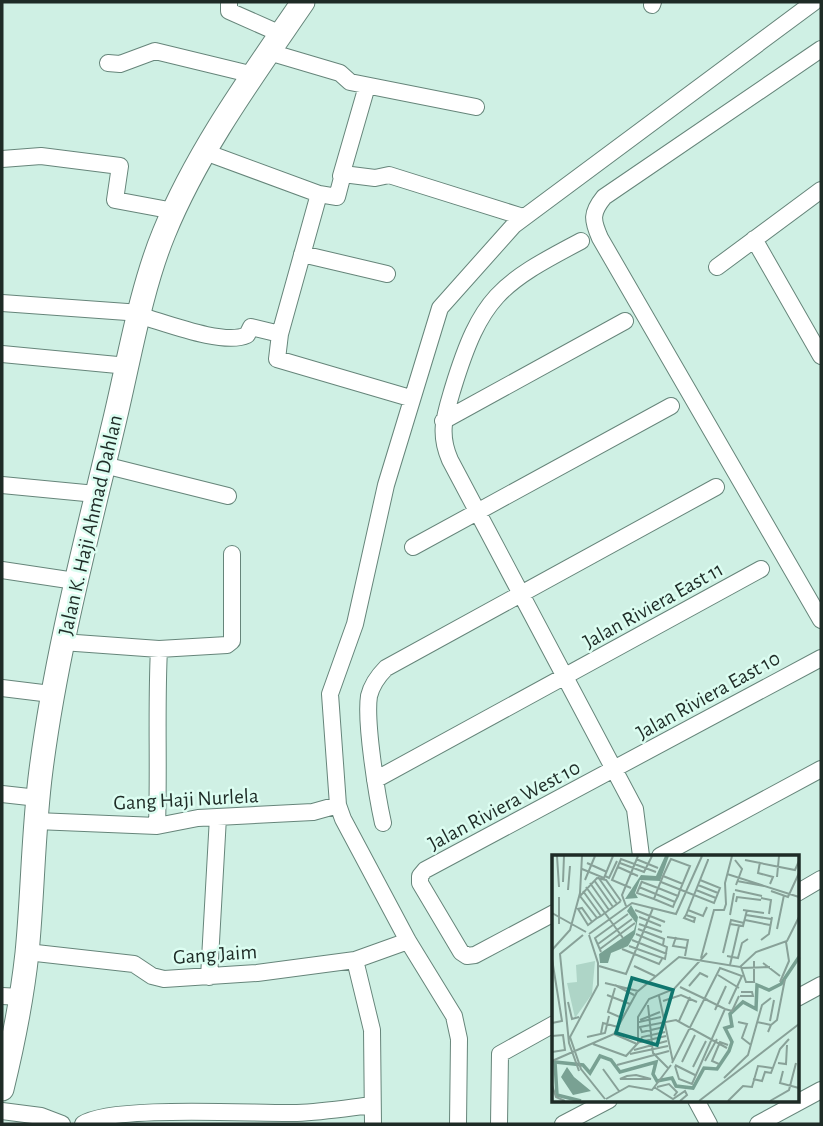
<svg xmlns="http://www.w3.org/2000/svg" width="823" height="1126" font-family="'Alegreya Sans',sans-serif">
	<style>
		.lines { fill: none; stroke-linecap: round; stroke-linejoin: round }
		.street-casing { stroke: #66857a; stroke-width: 18 }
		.secondary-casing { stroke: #66857a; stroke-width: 25 }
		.street { stroke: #fff; stroke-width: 16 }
		.secondary { stroke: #fff; stroke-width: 23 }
		.labels { text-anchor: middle; stroke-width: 5; stroke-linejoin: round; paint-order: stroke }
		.street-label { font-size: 21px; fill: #1e2b26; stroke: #dcfdf1 }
		.inset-river { fill: none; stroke: #79a193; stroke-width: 3.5 }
		.inset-road { fill: none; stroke: #88a198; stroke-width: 2 }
		.view { fill: #0f766e; fill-opacity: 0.15; stroke: #0f766e; stroke-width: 3.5 }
		.inset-edge { fill: none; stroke: #1e2b26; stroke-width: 3.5 }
	</style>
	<rect width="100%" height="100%" fill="#cff0e4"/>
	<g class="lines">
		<defs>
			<path id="street" d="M229,2V11L281,34
				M652,5L653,2
				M821,49L604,197C591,213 592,220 600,238L821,620
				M269,52L340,73L350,82L476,107
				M108,63L120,64L155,51L254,75
				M205,152L319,194
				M2,159L41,156L120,166L115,200L174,211
				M341,176L367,86
				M754,239L821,356
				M581,241C499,284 481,297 453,388C445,415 438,433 450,460L635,809L641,856
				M302,254L387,274
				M717,267L821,190
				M2,303L141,313
				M141,316C166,323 224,346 247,335L251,327L280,334
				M2,354L128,366
				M410,398L277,359L280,334L319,194L337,197L343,174L375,178L389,175L523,217
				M443,421L625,321
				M104,465L228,496
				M2,485L96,494
				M413,547L671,406
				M2,570L75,581
				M62,642L159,649L227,645L232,641V554
				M2,688L51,694
				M375,780L761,569
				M2,794L38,798
				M36,821L157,826L198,818L313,812L338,805
				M383,823C377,796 365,722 369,696C372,684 378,676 386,668L716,487
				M157,826C159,766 156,708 159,649
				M660,856L821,769
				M797,893L821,879
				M554,913L475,955L467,956L461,952L420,883V876L425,870L821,658
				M27,952L134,964L152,976L164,979L257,973L355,960L408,941
				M355,960L372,1030L373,1124
				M209,977L218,817
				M2,996L21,997
				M797,998L821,985
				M696,1100L709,1124
				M2,1111L41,1116L62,1124
				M83,1124C112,1105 254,1114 297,1113C322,1112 347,1108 372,1105
				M458,1124L459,1039L454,1016L408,941L343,819L338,805L330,694L355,624L386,485L440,308L514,225L814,2
				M499,1124L500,1054L554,1024
				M563,1124L609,1100
				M758,1124L821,1090"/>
			<path id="secondary" d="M2,1089C13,1044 22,999 27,953C33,892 33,831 41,770C56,653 86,541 113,427C128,366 140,291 164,233C198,150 253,75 303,2"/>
		</defs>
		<use href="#street" class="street-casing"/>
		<use href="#secondary" class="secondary-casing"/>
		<use href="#street" class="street"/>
		<use href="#secondary" class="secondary"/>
	</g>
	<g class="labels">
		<g class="street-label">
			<text transform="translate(90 525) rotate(-77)" y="7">Jalan K. Haji Ahmad Dahlan</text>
			<text transform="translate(653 605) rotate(-29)" y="7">Jalan Riviera East 11</text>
			<text transform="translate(708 695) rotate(-29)" y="7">Jalan Riviera East 10</text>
			<text transform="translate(186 799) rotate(-3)" y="7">Gang Haji Nurlela</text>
			<text transform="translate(504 805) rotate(-28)" y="7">Jalan Riviera West 10</text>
			<text transform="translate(215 954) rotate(-4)" y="7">Gang Jaim</text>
		</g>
	</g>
	<g transform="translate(552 855)">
		<rect width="247" height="247" fill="#cff0e4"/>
		<path d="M43,106L40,139L23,163L15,128L25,127L24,110Z" fill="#aed5c7"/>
		<path d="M113,1H117L108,26L88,25L83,38L86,43L73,44L89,20L104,21ZM79,50L86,62L83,79L76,91L59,98L56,108H48L47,99L82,75L84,68L75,56ZM15,212L22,222L39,236L21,240L9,222Z" fill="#79a193"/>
		<path class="inset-river" d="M29,246L5,240L3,207L31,210L38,218L48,201L59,205L68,217L104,207L101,219L105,226L120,223L124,231L141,233L152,213L165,214L177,196L180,187L173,173L180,171L178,159L191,147L204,154L205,130L217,135L229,129L247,102"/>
		<path class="inset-road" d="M5,1L7,32M84,4L106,13M183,5L190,14L184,30M193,5L243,15L247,6M208,7L206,18L221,22L218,29M35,8L55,17M68,8L92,17L100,1M66,12L86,21M30,14L52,23L61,1M175,19L247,42M53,21L57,23L65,6M111,21L131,29M46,22L65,49M225,22L227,1M33,25L43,1M42,25L61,52M185,26L212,31M11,27L12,1M109,27L162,48L168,33L148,25M38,28L57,55M146,30L166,38M34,32L71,83M87,32L123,47M79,33L60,25L69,4L104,17M16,35L18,11M144,35L164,43M183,35L210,41M31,36L49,61M219,36L236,42L247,18M7,42V69M209,43L219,45L217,59M102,44L106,33L111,21L117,8L119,4L138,11L128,35L126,41L123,47L121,52L102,44L85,38L90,26V27L106,33L126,41M184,47L185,42L209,45M74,51L70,40L86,1M83,55L113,67M136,55L151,61L155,52M191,55L212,58M0,58L34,77M134,60L143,63L142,67L132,63L134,60L156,5V4M178,60L182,38M194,60L219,64M87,62L109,71M45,63L28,41L45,23L54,25L69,46M193,65L218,70M40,67L30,53L26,54L36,70L40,67L45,63L49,61L69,46M87,69L110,77M178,69L191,71L195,55M86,74L112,84L111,90M225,74L232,40M37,79L80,48L124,59L150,1M37,80L46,108V130L18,182L29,214L53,244M115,82L136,85L133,101M124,82L121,91L134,93M80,85L115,99M209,85L217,79L220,62M46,89L80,64M77,91L113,104L115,92L84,79M48,94L83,68M70,94L107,109L110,104M0,95L18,75L28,38L30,1M49,97L43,83L76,59M171,98L179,65L192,68M175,101L186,103L190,88L196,84M149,103L162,55H172L174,49L173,28L180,1M0,104L10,166L0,168M211,108L228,121M178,110L187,71M47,111L74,119L101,53M82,111L103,121M189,112L194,127H202V106M189,113L218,112M166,120L187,133M228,127L237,106L234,87M53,128L86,136M63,130L82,140M137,131L148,118L156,122M128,132L149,142M63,133L56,157L70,163M55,140L78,149M107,141L121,207M188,141H201L200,137H189M156,145L149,142L173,154M111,146L129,140L145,147M16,147L20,164L27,162M96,150L101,198L116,213M173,154L180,156L187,141M163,155L174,131M88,165L108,157M127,166L138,142M218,166L222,145M87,167L109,162M186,167L195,169L190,183L199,190M205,167L219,170L216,177M219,170L225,165L233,124M112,172L90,177L88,172L124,165L175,193M113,177L90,182L88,187L114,181M49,178L51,168L66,172M62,179L85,189M0,181L11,180L13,195L0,197M35,182L53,178L57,161M41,189L74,201L86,188V162L97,144L122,134L155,98M82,195L115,186M78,199L116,191M0,206L62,179L85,137L127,102L188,112L204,97L235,86L247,62M153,206L165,184M130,207L143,180M120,208L168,113L190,121L177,149M226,208L234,209L235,190M167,209L160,206L168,187L176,190M65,210L117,196M123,210L143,220M123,211L127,224L140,229L173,154M141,212L154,186M51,214L67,236M27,216L17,188L8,99L31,80M231,216L228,228L247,233M84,220L99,224H68L75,221ZM172,223L196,200L210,150L219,143M201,224L210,226L213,217L219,218L228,194L237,184M0,230L4,242L13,246M102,232L121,244L133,236L135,240L128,246M105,232L117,229L125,237L122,241M54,244L77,231L100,235L119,210M147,246L247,169M176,246L191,231L200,232L206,211L220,213M218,246L237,235L244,208"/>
		<path class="view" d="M80,123L121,135L105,190L64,178Z"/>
		<rect width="247" height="247" class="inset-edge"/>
	</g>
	<rect width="823" height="1126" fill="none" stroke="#1e2b26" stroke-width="7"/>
</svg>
